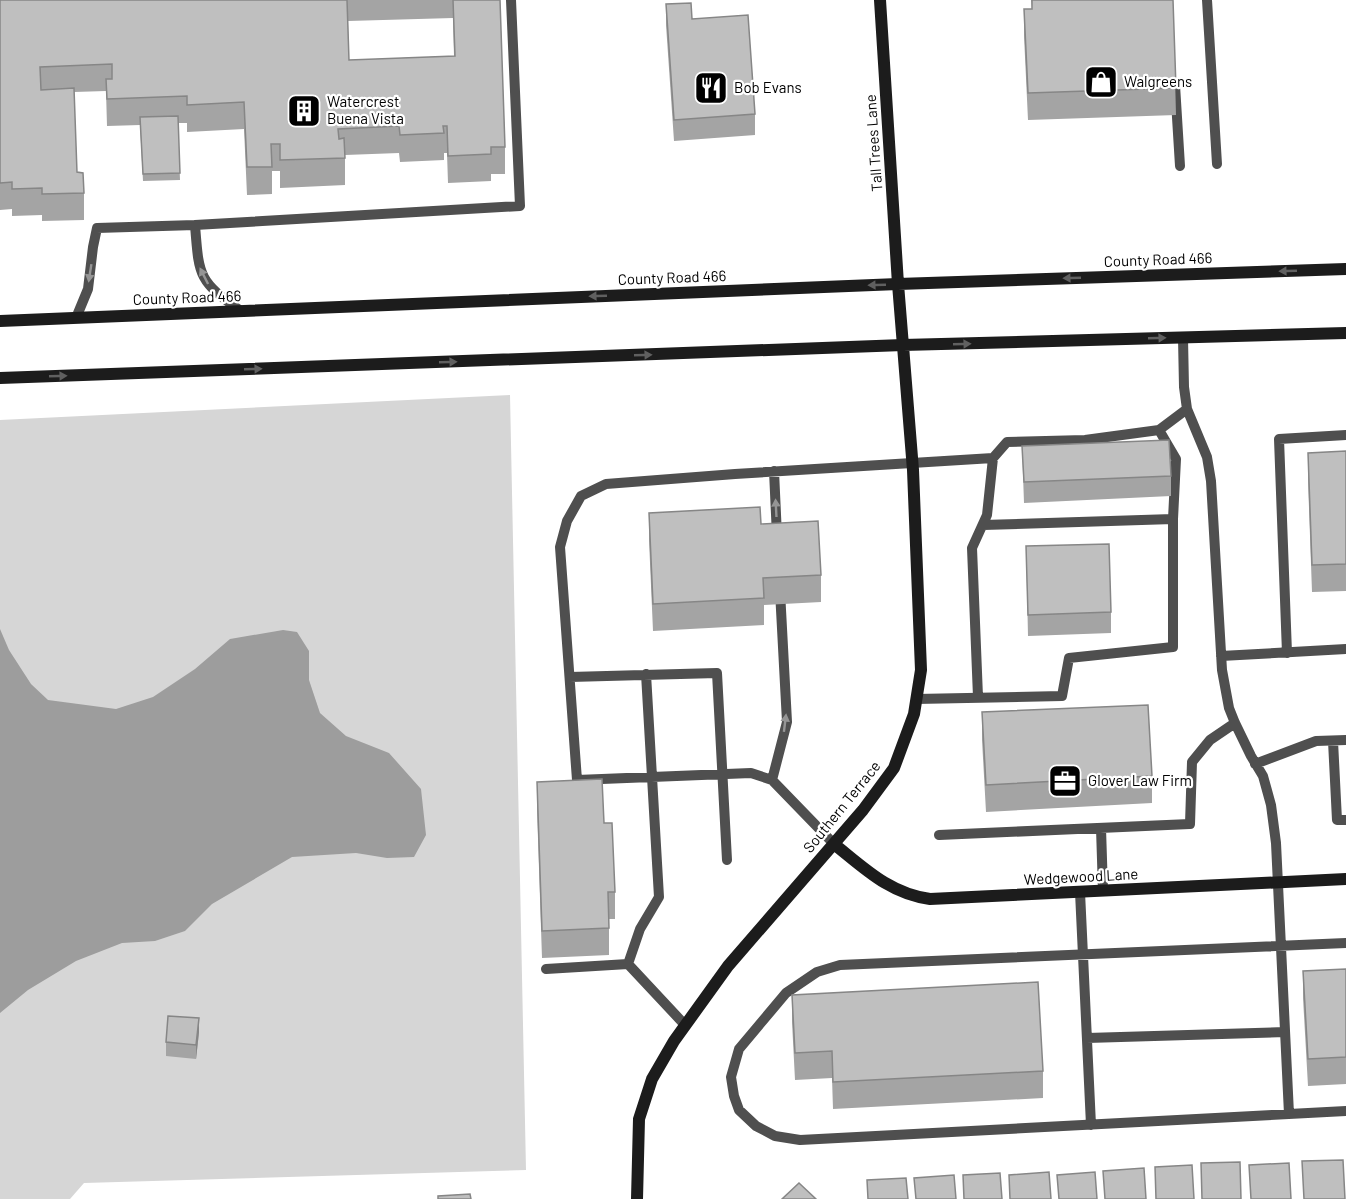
<svg xmlns="http://www.w3.org/2000/svg" width="1346" height="1199" font-family="Barlow,sans-serif">
	<style>
		.green { fill: #d6d6d6 }
		.water { fill: #9d9d9d }
		.lines { fill: none; stroke-linecap: round; stroke-linejoin: round }
		.lane { stroke: #4f4f4f; stroke-width: 10 }
		.secondary { stroke: #1c1c1c; stroke-width: 12 }
		.wall { fill: #a4a4a4; fill-rule: evenodd }
		.shaded-wall { fill: #868686 }
		.building { fill: #bfbfbf; stroke: #868686; stroke-width: 1.5 }
		.oneway { fill: #606060 }
		.oneway2 { fill: #959595 }
		.labels { text-anchor: middle; stroke-width: 4.5; stroke-linejoin: round; paint-order: stroke }
		.poi-label { font-size: 15px; fill: #000; stroke: #fff; text-anchor: start }
		.street-label { font-size: 15px; fill: #000; stroke: #fff }
	</style>
	<rect width="100%" height="100%" fill="#fff"/>
	<path class="green" d="M510,395L526,1170L84,1183L70,1199H0V420Z"/>
	<path class="water" d="M0,629L9,650L31,684L48,700L116,709L153,697L195,669L230,639L283,630L297,632L309,651V680L320,713L346,736L389,753L421,789L426,835L414,857L387,858L356,853L292,857L212,904L185,931L155,941L122,943L76,961L28,990L0,1013Z"/>
	<g class="lines">
		<path class="lane" d="M1207,0L1217,164
			M1175,85L1180,166
			M195,225C199,276 198,281 241,311
			M76,318L88,289L93,247L97,228L195,225L520,206L511,0
			M1183,338L1184,387L1187,409L1207,457L1211,481L1222,670L1229,708L1235,723L1251,756L1263,776L1271,805L1276,843L1289,1114
			M774,471L777,536
			M983,525L1173,519
			M1287,653L1279,439L1346,435
			M1221,656L1346,649
			M646,674L659,897L640,929L628,964L685,1025
			M570,677L717,673L727,860
			M978,697L972,548L987,515L993,458
			M916,699L1062,696L1069,658L1173,647V519L1176,459L1159,430
			M1333,741L1337,820H1346
			M1255,764L1316,741L1346,740
			M772,780L787,722L780,591
			M1101,828L1103,891
			M939,835L1190,824L1192,762L1210,740L1235,723
			M834,844L772,780L751,773L577,780L560,547L567,521L581,496L606,484L735,474L993,458L1007,442L1085,440L1159,430L1187,409
			M1080,892L1091,1125
			M1346,943L840,965L817,972L786,993L739,1049L731,1077L734,1096L739,1110L756,1126L775,1136L800,1140L1346,1111
			M546,969L628,964
			M1087,1038L1285,1032"/>
		<path class="secondary" d="M0,321L898,284L1346,269
			M0,378L903,345L1346,333
			M834,844C864,868 890,894 930,899L1346,879
			M637,1199L639,1119L652,1079L674,1041L728,966L863,810L894,768L914,714L921,670L913,470L898,284L880,0"/>
	</g>
	<path class="wall" d="M0,0H500L505,147V174H491V181L448,183L447,153H444V160L400,162L399,153L345,155V185L280,188V171H272V194L247,195L244,129L187,132V123H178L180,180L143,181L140,125L107,126L106,91L74,92L77,172L84,193V220L42,221V215L12,216V209L0,210ZM453,18L454,56L349,60L348,21Z
		M1031,0H1173L1176,115L1028,120L1024,36V9H1032Z
		M666,4L755,114V135L674,141L666,25Z
		M1022,446L1171,476V496L1024,503Z
		M1346,451V591L1312,592L1308,480V453Z
		M649,513L761,524L821,575V602L764,605V625L653,631L649,540Z
		M1026,546L1111,612V633L1028,636Z
		M982,712L1152,776V803L986,812L982,740Z
		M537,782L604,823L615,892V919H609V955L542,958L537,809Z
		M1346,969V1084L1308,1086L1303,998V971Z
		M792,995L1043,1071V1098L833,1109L832,1078L795,1080L792,1022Z
		M199,1032L196,1059L166,1056V1042Z"/>
	<path class="shaded-wall" d="M199,1018V1032L196,1059V1045Z"/>
	<path class="building" d="M0,0H347L349,60L455,56L453,0H500L505,147H491V154L448,156L447,126H443L444,133L400,135L399,126L338,129L339,139L344,138L345,158L280,160V144H271L272,167H247L244,102L187,105V96L107,99L106,79H112V64L40,67L41,90L74,88L77,172L83,173L84,193L42,194V188L12,189V182L0,183Z
		M1032,0H1173L1176,88L1028,93L1024,9H1032Z
		M691,3L692,19L748,15L755,114L674,120L666,4Z
		M178,116L180,173L143,174L140,117Z
		M1169,440L1171,476L1024,482L1022,446Z
		M1346,451V564L1312,565L1308,453Z
		M760,507L761,524L818,521L821,575L763,578L764,598L653,604L649,513Z
		M1109,544L1111,612L1028,615L1026,546Z
		M1148,705L1152,776L986,785L982,712Z
		M602,779L604,823H612L615,892H608L609,928L542,931L537,782Z
		M1346,969V1057L1308,1059L1303,971Z
		M1038,982L1043,1071L833,1082L832,1051L795,1053L792,995Z
		M168,1016L199,1018L196,1045L166,1042Z
		M1343,1160L1345,1199H1304L1302,1161Z
		M1240,1162L1241,1199H1202L1201,1163Z
		M1289,1163L1291,1199H1251L1249,1165Z
		M1192,1165L1194,1199H1156L1155,1167Z
		M1144,1168L1146,1199H1105L1103,1171Z
		M1049,1172L1051,1199H1010L1009,1175Z
		M1095,1172L1097,1199H1059L1057,1175Z
		M1000,1173L1002,1199H964L963,1175Z
		M954,1175L956,1199H916L914,1178Z
		M906,1178L908,1199H868L867,1180Z
		M799,1183L816,1199H782Z
		M470,1194L471,1199H438V1196Z"/>
	<defs><path id="oneway-solid" d="M-6-.8H1V-3.2L6.5 0L1 3.2V.8H-6Z" transform="scale(1.5)"/></defs>
	<g class="oneway">
		<use href="#oneway-solid" transform="translate(1288 271) rotate(178)"/>
		<use href="#oneway-solid" transform="translate(1072 278) rotate(178)"/>
		<use href="#oneway-solid" transform="translate(877 285) rotate(178)"/>
		<use href="#oneway-solid" transform="translate(598 296) rotate(178)"/>
		<use href="#oneway-solid" transform="translate(1157 338) rotate(-2)"/>
		<use href="#oneway-solid" transform="translate(962 344) rotate(-2)"/>
		<use href="#oneway-solid" transform="translate(643 355) rotate(-2)"/>
		<use href="#oneway-solid" transform="translate(448 362) rotate(-2)"/>
		<use href="#oneway-solid" transform="translate(253 369) rotate(-2)"/>
		<use href="#oneway-solid" transform="translate(58 376) rotate(-2)"/>
	</g>
	<g class="oneway2">
		<use href="#oneway-solid" transform="translate(90 273) rotate(99)"/>
		<use href="#oneway-solid" transform="translate(204 276) rotate(-117)"/>
		<use href="#oneway-solid" transform="translate(776 508) rotate(-93)"/>
		<use href="#oneway-solid" transform="translate(785 723) rotate(-83)"/>
	</g>
	<defs>
		<symbol id="shop-square" viewBox="-11 -11 22 22"><rect x="-9" y="-9" width="18" height="18" rx="4" fill="#000" stroke="#fff"/><path d="M-5-2.5h2.3a2.7 3.5 0 0 1 5.4 0H5L5.5 6h-11ZM-1.5-2.5h3a1.5 2.3 0 0 0-3 0Z" fill="#fff"/></symbol>
		<symbol id="restaurant-square" viewBox="-11 -11 22 22"><rect x="-9" y="-9" width="18" height="18" rx="4" fill="#000" stroke="#fff"/><path d="M-5-6h1v4h1v-4h1v4h1v-4h1v5L-1.5 .5V6h-2V.5L-5-1ZM5-6V6H3V1.5H1.5Q1.5-4 5-6Z" fill="#fff"/></symbol>
		<symbol id="building-square" viewBox="-11 -11 22 22"><rect x="-9" y="-9" width="18" height="18" rx="4" fill="#000" stroke="#fff"/><path d="M-4-6H4V6H1V3H-1V6H-4ZM-2.5-4.3h1.7v1.8h-1.7ZM.8-4.3h1.7v1.8H.8ZM-2.5-1h1.7V.8h-1.7ZM.8-1h1.7V.8H.8Z" fill="#fff"/></symbol>
		<symbol id="office-square" viewBox="-11 -11 22 22"><rect x="-9" y="-9" width="18" height="18" rx="4" fill="#000" stroke="#fff"/><path d="M-6-3h4V-5.5h4V-3h4V5H-6ZM-1-4.5V-3h2v-1.5ZM-6 0V1H6V0Z" fill="#fff"/></symbol>
	</defs>
	<g fill-rule="evenodd">
		<use href="#shop-square" x="1082" y="63" width="38" height="38"/>
		<use href="#restaurant-square" x="692" y="69" width="38" height="38"/>
		<use href="#building-square" x="285" y="92" width="38" height="38"/>
		<use href="#office-square" x="1046" y="762" width="38" height="38"/>
	</g>
	<g class="labels">
		<g class="poi-label">
			<text x="1124" y="87">Walgreens</text>
			<text x="734" y="93">Bob Evans</text>
			<text x="327" y="107">Watercrest<tspan x="327" dy="17">Buena Vista</tspan></text>
			<text x="1088" y="786">Glover Law Firm</text>
		</g>
		<g class="street-label">
			<text transform="translate(874 143) rotate(-94)" y="5">Tall Trees Lane</text>
			<text transform="translate(1158 260) rotate(-2)" y="5">County Road 466</text>
			<text transform="translate(672 278) rotate(-2)" y="5">County Road 466</text>
			<text transform="translate(187 298) rotate(-2)" y="5">County Road 466</text>
			<text transform="translate(842 807) rotate(-51)" y="5">Southern Terrace</text>
			<text transform="translate(1081 877) rotate(-3)" y="5">Wedgewood Lane</text>
		</g>
	</g>
</svg>
